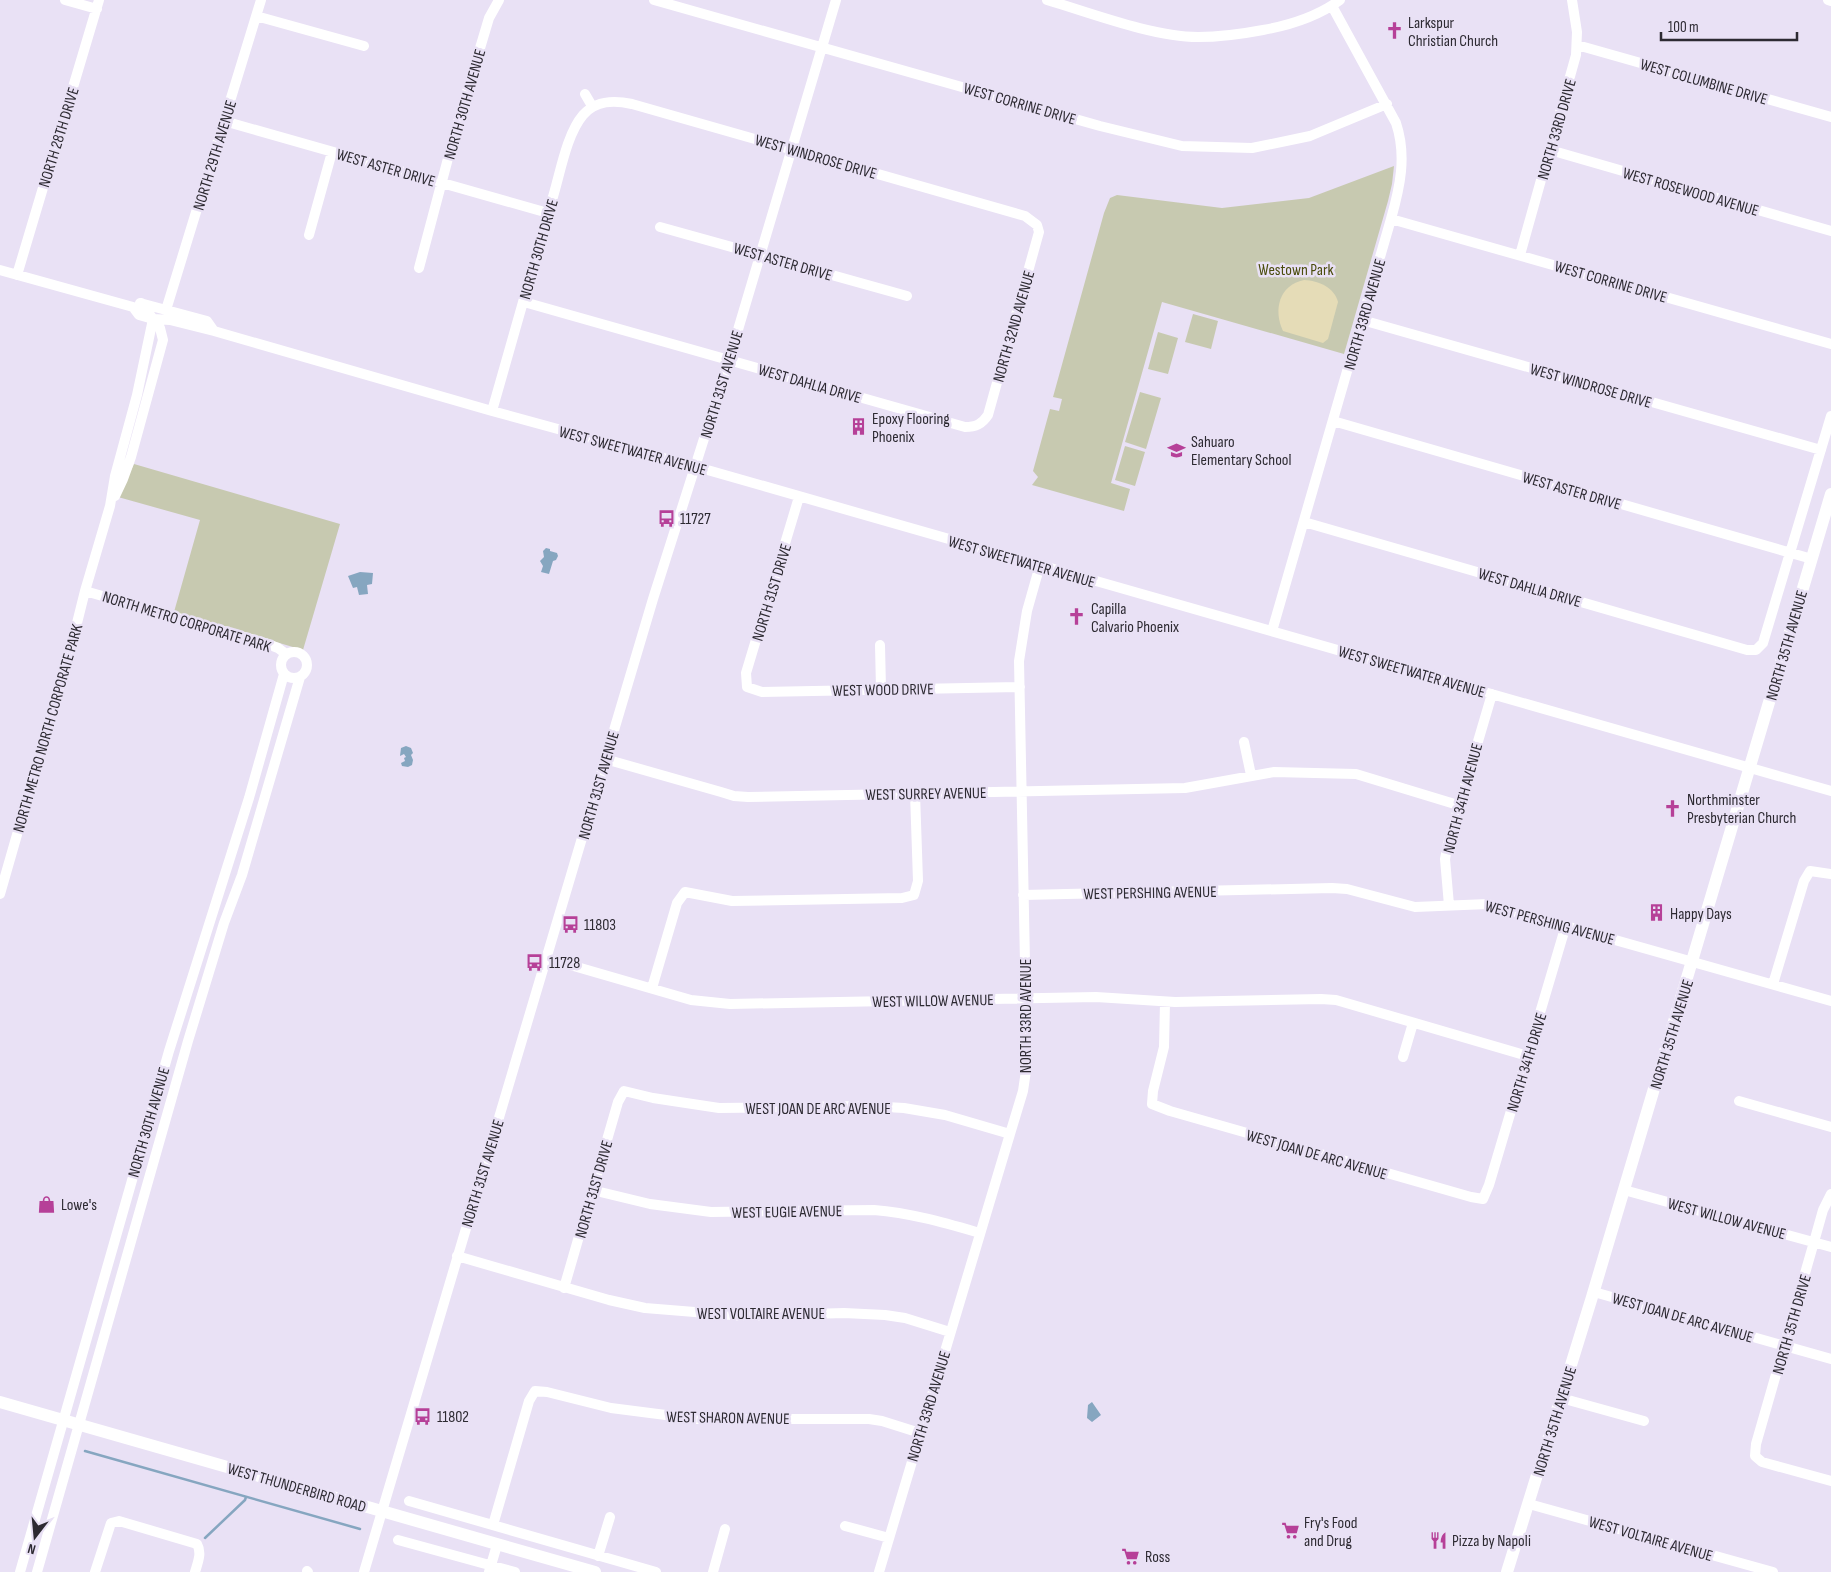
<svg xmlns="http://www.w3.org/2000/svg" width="1831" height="1572" font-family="'Sofia Sans Condensed',sans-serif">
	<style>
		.green { fill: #c7c9b0 }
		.sand { fill: #e5dcb7 }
		.water { fill: #86a6c0 }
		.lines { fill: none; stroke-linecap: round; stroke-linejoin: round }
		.stream { stroke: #86a6c0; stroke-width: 2.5 }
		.minor { stroke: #fff; stroke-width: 10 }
		.major { stroke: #fff; stroke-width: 12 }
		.labels { text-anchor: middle; stroke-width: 5; stroke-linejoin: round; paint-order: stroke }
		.poi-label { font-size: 16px; fill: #2d2a32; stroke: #e9e1f5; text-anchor: start }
		.street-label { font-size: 16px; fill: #2d2a32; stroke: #e9e1f5 }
		.park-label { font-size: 16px; fill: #4a4c0c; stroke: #e9e1f5 }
	</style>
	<rect width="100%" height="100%" fill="#e9e1f5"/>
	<path class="green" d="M1394,166L1392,184L1388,201L1344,354L1162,302L1111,483L1130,489L1124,511L1032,485L1038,477L1033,471L1050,409L1059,411L1062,399L1053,397L1104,213L1110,198L1117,195L1222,208L1309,198Z
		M1193,314L1218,321L1211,349L1185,342Z
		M1158,332L1178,338L1168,374L1148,369Z
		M1140,392L1161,398L1146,449L1125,442Z
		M1125,446L1145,452L1135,486L1115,480Z
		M134,464L340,524L303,650L174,612L200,520L118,497Z"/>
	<path class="sand" d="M1304,280C1319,281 1334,287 1338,302L1328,339L1323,343L1283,331C1273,310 1279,285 1304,280Z"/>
	<path class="water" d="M546,548L550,549V551L557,553L558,556L556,560L553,561L549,574L541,572L543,566L540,561L544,557L543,551Z
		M360,572L373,573L372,584L367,585L368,594L359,595L357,587L353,588L348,576Z
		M406,746L411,748L413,753L411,755L413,760L412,765L408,767L402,766L401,763L405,761L404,758L406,757L404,754L400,756L401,748Z
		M1092,1402L1101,1415L1092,1422L1087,1418L1088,1405Z"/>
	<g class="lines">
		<path class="stream" d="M85,1451L360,1529
			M205,1538L245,1500L246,1497"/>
		<path class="minor" d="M65,0L97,9
			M654,0L1100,126L1182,146L1252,148L1310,136L1387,104
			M1047,0C1091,13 1153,37 1198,37C1220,37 1242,34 1263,30C1291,25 1317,17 1340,0
			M1828,0L1831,1
			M256,16L364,46
			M1577,45L1831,117
			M585,94L592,106
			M224,121L548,213
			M1550,150L1831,231
			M1391,219L1831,344
			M660,227L907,296
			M309,235L332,152
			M1520,255L1576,55L1577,32L1572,0
			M419,268L455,132L489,18L499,0
			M0,270L133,307L139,315L160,321
			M17,275L99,0
			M140,303L207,321L214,331
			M166,310L261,0
			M153,319L170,320L214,331L492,411L711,471L1831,791
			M1362,320L1821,450
			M492,411C512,341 532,270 552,200C560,175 566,135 583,115C596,100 614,100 632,104L1025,216L1037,225L1039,232L988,415C982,424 976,427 965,427L524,302
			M1333,421L1812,559
			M115,496L123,479L131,457L163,340L160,328L141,303
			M799,497L746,673L747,687L762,692L1020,687
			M1304,522L1747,650H1756L1763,643L1831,416
			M85,591L265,643L278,648L286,654
			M1272,631L1391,219C1400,187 1407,156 1396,123L1332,6
			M880,645L881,689
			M281 665a13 13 0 1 1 26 0a13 13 0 1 1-26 0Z
			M1244,742L1251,775
			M605,759L721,792L734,796L748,797L1185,788L1274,772L1356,774L1458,805
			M0,894L72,643L85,591L110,506L115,476L137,395L153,319
			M1023,895L1332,888L1347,889L1415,907L1488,904L1831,1001
			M1449,905L1445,859L1448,843L1492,694
			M546,958L691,1000L730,1004L1096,997L1175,1002L1321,999L1336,1000L1528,1056
			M1773,984L1804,881L1810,871L1831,874
			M652,988L677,903L685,892L732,901L902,898L914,895L918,881L915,793
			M1165,1002L1164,1047L1153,1091L1152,1104L1170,1111L1471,1197L1483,1199L1489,1185L1566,925
			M1403,1057L1413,1023
			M1739,1101L1831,1127
			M592,1190L650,1204L711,1212L874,1210C911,1213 945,1223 980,1233
			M1624,1190L1831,1247
			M1831,1194L1823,1210L1814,1242L1756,1444L1755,1456L1762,1462L1831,1481
			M457,1256L609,1300L645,1308L744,1316L844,1313L885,1315L905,1318L950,1332
			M564,1288L618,1102L624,1091L653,1098L719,1108L867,1106L904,1108L945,1115L1010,1134
			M1594,1292L1831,1359
			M1561,1398L1644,1421
			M409,1501L656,1572
			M1529,1504L1773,1572
			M493,1525L529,1401L535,1391L547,1392L611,1408L697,1419H869L882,1421L920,1433
			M845,1526L889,1538
			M398,1540L515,1572
			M598,1556L610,1517
			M307,1571L308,1572
			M20,1572L169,1051L249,798L284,674
			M37,1572L188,1041L224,923L242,875L300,677
			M95,1572L111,1523L119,1521L197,1544C202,1553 198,1562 195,1572
			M364,1572L653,599L729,360L836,0
			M489,1572L497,1545
			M713,1572L725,1529
			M879,1572L1010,1134L1023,1091L1027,1064L1019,661L1027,611L1040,565"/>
		<path class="major" d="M0,1402L595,1572
			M1507,1572L1592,1297L1831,494"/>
	</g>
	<defs>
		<symbol id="church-bare" viewBox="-9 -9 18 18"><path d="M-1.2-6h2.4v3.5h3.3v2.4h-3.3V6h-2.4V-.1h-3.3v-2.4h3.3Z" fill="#b64098" stroke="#e9e1f5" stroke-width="2.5" paint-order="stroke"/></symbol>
		<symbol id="building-bare" viewBox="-9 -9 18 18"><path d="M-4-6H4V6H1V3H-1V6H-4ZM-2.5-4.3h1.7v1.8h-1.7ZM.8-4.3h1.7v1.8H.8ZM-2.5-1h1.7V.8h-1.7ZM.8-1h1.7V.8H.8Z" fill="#b64098" stroke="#e9e1f5" stroke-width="2.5" paint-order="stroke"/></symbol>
		<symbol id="school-bare" viewBox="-9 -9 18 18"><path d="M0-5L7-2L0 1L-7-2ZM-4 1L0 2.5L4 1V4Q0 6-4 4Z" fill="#b64098" stroke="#e9e1f5" stroke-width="2.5" paint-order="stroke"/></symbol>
		<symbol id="bus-bare" viewBox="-9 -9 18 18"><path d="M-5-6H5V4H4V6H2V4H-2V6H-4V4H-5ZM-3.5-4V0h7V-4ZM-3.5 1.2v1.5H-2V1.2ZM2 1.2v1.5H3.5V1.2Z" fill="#b64098" stroke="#e9e1f5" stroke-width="2.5" paint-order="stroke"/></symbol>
		<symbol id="shop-bare" viewBox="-9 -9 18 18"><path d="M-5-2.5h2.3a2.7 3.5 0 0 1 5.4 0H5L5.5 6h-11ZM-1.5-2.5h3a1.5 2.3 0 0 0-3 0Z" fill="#b64098" stroke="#e9e1f5" stroke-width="2.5" paint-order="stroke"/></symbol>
		<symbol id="supermarket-bare" viewBox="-9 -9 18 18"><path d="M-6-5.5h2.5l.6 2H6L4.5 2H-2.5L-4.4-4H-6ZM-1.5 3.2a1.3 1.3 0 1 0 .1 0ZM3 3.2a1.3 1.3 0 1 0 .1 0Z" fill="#b64098" stroke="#e9e1f5" stroke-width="2.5" paint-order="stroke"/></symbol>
		<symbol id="restaurant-bare" viewBox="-9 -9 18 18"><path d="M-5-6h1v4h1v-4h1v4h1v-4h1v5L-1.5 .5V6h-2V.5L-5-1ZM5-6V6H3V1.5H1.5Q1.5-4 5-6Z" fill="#b64098" stroke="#e9e1f5" stroke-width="2.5" paint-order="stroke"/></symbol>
	</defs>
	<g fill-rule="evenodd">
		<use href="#church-bare" x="1382" y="18" width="25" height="25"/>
		<use href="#building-bare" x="846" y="414" width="25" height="25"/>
		<use href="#school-bare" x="1164" y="438" width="25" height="25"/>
		<use href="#bus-bare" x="654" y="506" width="25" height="25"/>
		<use href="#church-bare" x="1064" y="604" width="25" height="25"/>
		<use href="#church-bare" x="1660" y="796" width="25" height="25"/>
		<use href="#building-bare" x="1644" y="900" width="25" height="25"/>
		<use href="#bus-bare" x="558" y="912" width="25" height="25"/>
		<use href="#bus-bare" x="522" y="950" width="25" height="25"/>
		<use href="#shop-bare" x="34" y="1192" width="25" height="25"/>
		<use href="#bus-bare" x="410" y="1404" width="25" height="25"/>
		<use href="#supermarket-bare" x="1278" y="1518" width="25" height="25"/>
		<use href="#restaurant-bare" x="1426" y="1528" width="25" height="25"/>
		<use href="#supermarket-bare" x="1118" y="1544" width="25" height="25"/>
	</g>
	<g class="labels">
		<g class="poi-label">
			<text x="1408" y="28">Larkspur<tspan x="1408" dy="18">Christian Church</tspan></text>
			<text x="872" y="424">Epoxy Flooring<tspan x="872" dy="18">Phoenix</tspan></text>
			<text x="1191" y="447">Sahuaro<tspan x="1191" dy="18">Elementary School</tspan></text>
			<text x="680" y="524">11727</text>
			<text x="1091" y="614">Capilla<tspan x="1091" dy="18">Calvario Phoenix</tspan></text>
			<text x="1687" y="805">Northminster<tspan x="1687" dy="18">Presbyterian Church</tspan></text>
			<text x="1670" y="919">Happy Days</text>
			<text x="584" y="930">11803</text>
			<text x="549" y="968">11728</text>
			<text x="61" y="1210">Lowe's</text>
			<text x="437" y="1422">11802</text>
			<text x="1304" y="1528">Fry's Food<tspan x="1304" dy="18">and Drug</tspan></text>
			<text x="1452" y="1546">Pizza by Napoli</text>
			<text x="1145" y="1562">Ross</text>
		</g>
		<g class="street-label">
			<text transform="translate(1704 81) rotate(16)" y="6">WEST COLUMBINE DRIVE</text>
			<text transform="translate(1020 103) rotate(16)" y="6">WEST CORRINE DRIVE</text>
			<text transform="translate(464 104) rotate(-74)" y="6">NORTH 30TH AVENUE</text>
			<text transform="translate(1556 129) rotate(-74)" y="6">NORTH 33RD DRIVE</text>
			<text transform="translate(58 137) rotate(-73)" y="6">NORTH 28TH DRIVE</text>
			<text transform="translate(214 155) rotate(-73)" y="6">NORTH 29TH AVENUE</text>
			<text transform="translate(816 156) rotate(16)" y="6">WEST WINDROSE DRIVE</text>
			<text transform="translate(386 167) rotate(16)" y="6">WEST ASTER DRIVE</text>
			<text transform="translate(1691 191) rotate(16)" y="6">WEST ROSEWOOD AVENUE</text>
			<text transform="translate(538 249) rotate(-74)" y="6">NORTH 30TH DRIVE</text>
			<text transform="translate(783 261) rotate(16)" y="6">WEST ASTER DRIVE</text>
			<text transform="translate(1611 281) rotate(16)" y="6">WEST CORRINE DRIVE</text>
			<text transform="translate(1364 314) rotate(-74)" y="6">NORTH 33RD AVENUE</text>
			<text transform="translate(1013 326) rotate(-74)" y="6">NORTH 32ND AVENUE</text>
			<text transform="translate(810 383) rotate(16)" y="6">WEST DAHLIA DRIVE</text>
			<text transform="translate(721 384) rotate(-73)" y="6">NORTH 31ST AVENUE</text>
			<text transform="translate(1591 385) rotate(16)" y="6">WEST WINDROSE DRIVE</text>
			<text transform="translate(633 450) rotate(15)" y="6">WEST SWEETWATER AVENUE</text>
			<text transform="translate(1572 490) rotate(16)" y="6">WEST ASTER DRIVE</text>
			<text transform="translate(1022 561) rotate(16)" y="6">WEST SWEETWATER AVENUE</text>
			<text transform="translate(1530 587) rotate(16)" y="6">WEST DAHLIA DRIVE</text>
			<text transform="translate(771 592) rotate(-73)" y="6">NORTH 31ST DRIVE</text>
			<text transform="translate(187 621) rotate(17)" y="6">NORTH METRO CORPORATE PARK</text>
			<text transform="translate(1786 645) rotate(-74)" y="6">NORTH 35TH AVENUE</text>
			<text transform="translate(1412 671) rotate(16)" y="6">WEST SWEETWATER AVENUE</text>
			<text transform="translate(883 689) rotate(-1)" y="6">WEST WOOD DRIVE</text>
			<text transform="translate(47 728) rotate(-74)" y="6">NORTH METRO NORTH CORPORATE PARK</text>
			<text transform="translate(598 785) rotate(-74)" y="6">NORTH 31ST AVENUE</text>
			<text transform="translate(926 793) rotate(-1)" y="6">WEST SURREY AVENUE</text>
			<text transform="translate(1462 798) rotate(-75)" y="6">NORTH 34TH AVENUE</text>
			<text transform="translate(1150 892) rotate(-1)" y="6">WEST PERSHING AVENUE</text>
			<text transform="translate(1550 922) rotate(15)" y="6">WEST PERSHING AVENUE</text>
			<text transform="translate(933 1000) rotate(-1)" y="6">WEST WILLOW AVENUE</text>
			<text transform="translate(1025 1016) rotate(-90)" y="6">NORTH 33RD AVENUE</text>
			<text transform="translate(1671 1034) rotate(-73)" y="6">NORTH 35TH AVENUE</text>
			<text transform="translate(1526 1062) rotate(-73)" y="6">NORTH 34TH DRIVE</text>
			<text x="818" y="1114">WEST JOAN DE ARC AVENUE</text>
			<text transform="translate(148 1122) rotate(-74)" y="6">NORTH 30TH AVENUE</text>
			<text transform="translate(1317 1154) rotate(16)" y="6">WEST JOAN DE ARC AVENUE</text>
			<text transform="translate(482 1173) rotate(-73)" y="6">NORTH 31ST AVENUE</text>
			<text transform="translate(593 1189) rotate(-74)" y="6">NORTH 31ST DRIVE</text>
			<text transform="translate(787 1211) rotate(-1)" y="6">WEST EUGIE AVENUE</text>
			<text transform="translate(1727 1218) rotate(15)" y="6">WEST WILLOW AVENUE</text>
			<text x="761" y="1319">WEST VOLTAIRE AVENUE</text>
			<text transform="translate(1683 1317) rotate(16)" y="6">WEST JOAN DE ARC AVENUE</text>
			<text transform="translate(1791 1324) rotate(-74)" y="6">NORTH 35TH DRIVE</text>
			<text transform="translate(928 1406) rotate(-73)" y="6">NORTH 33RD AVENUE</text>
			<text transform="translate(728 1417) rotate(1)" y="6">WEST SHARON AVENUE</text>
			<text transform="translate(1554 1421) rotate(-73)" y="6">NORTH 35TH AVENUE</text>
			<text transform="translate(297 1487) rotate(16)" y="6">WEST THUNDERBIRD ROAD</text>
			<text transform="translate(1651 1538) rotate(16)" y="6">WEST VOLTAIRE AVENUE</text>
		</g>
		<g class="park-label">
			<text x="1296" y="275">Westown Park</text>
		</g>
	</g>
	<g transform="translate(35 1537) rotate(196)" stroke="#e9e1f5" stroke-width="4" paint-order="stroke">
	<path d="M0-4L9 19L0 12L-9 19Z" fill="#2d2a32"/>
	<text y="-8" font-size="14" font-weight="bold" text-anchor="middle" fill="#2d2a32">N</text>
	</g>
	<path d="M1661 32v8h136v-8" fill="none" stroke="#2d2a32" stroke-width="2.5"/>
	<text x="1668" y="32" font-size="15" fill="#2d2a32" stroke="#e9e1f5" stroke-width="4" paint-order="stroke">100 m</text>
</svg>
